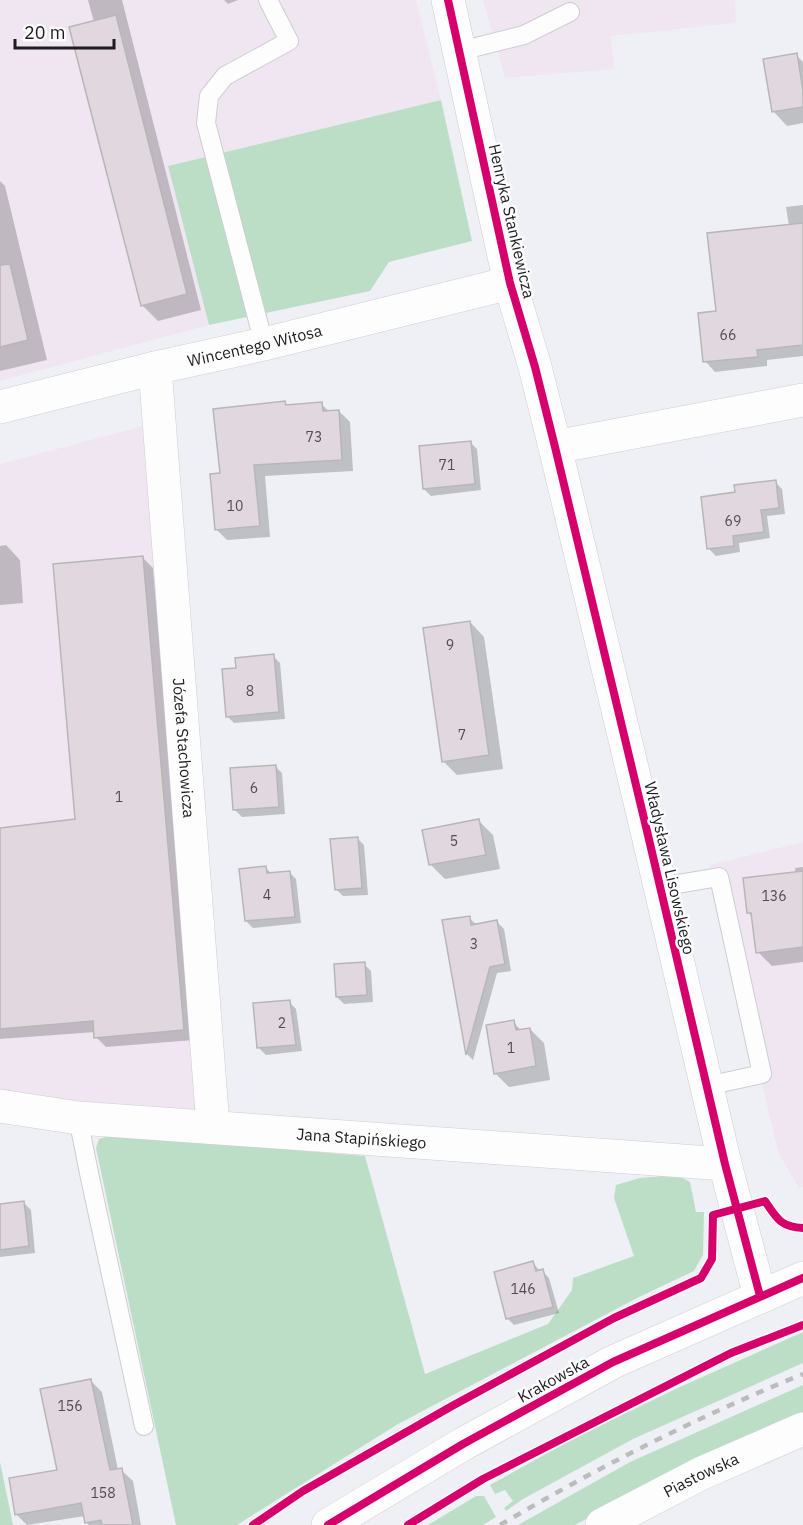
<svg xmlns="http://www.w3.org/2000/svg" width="803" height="1525" font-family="'IBM Plex Sans',sans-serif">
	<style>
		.commercial { fill: #f0e6f2 }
		.green { fill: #bcdec7 }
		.shadow { fill: #0003 }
		.building { fill: #e1d7de; stroke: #b7b6b8; stroke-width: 1.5 }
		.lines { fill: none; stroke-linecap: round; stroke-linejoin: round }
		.lane-casing { stroke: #cccdd1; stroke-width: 20 }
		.street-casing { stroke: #cccdd1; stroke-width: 34 }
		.secondary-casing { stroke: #cccdd1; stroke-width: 34 }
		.lane { stroke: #fdfdfe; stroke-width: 18 }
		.street { stroke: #fdfdfe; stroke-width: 33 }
		.secondary { stroke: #fdfdfe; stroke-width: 33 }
		.rail { stroke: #bcbcbd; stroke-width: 4.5; stroke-dasharray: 8 8; stroke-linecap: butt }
		.cycleway-casing { stroke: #fcfcfe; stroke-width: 11 }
		.cycleway { stroke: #d6006c; stroke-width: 8 }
		.labels { text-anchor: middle; stroke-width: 5; stroke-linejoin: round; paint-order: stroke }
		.number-label { font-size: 14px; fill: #504e52 }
		.street-label { font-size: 16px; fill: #1d1d20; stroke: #fcfcfe }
	</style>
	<rect width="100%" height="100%" fill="#eff0f5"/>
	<path class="commercial" d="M0,0H416L441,100L168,166L209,325L0,381Z
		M483,0H735L736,23L611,36L614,69L505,78Z
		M147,425L201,1114L78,1105L0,1094V464Z
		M803,842V1187L799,1188L778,1152L710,865Z"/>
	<path class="green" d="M441,100L472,241L389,262L370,291L209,325L168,166Z
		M111,1135L365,1156L425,1374L548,1324L572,1290L573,1278L634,1256L614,1198L616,1185L640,1178L677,1175L690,1182L696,1212H704L703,1255L694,1271L639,1297L398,1424L237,1525H176L96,1148L99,1139Z
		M803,1332V1363L633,1439L523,1499L506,1511L504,1508L513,1501L505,1490L495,1494L490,1485L580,1435L680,1387Z
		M803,1385V1415L669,1475L575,1525H518L630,1462Z
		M0,1462L13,1525H0Z
		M476,1496H484L496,1517L483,1525H428Z"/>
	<path class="shadow" d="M88,0H122L201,310L158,321L142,305L94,22Z
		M224,0H238L228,4Z
		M796,55L803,62V123L787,126L773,111Z
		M0,181L5,186L47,360L0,371Z
		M803,205V356L767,360V366L715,372L705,361L718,313L789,226L786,207Z
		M285,402L288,406L321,404L330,412L339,411L350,422L353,471L265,476L270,537L227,540L216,529L221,474Z
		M470,442L477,449L481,490L431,496L424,489Z
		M775,482L782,489L785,514L767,516L770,538L739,543L740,552L716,556L709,549L736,493Z
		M6,545L20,560L23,603L0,605V546Z
		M143,558L153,568L194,1040L106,1047L96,1037L95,1032L0,1039V830L77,821Z
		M470,622L484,637L503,769L457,775L443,761Z
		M273,656L280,663L285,719L234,723L227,716L238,669Z
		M275,766L282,773L285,814L242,817L235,810Z
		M479,821L493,835L500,869L445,879L431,865L424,831Z
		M357,838L364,845L368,895L343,896L336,889Z
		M803,867V962L772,966L758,952L753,918L748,912L796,877L795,868Z
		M266,868L272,874L289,872L296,879L301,923L253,928L246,921Z
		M469,918L477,925L497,922L504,929L511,971L497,973L473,1060L467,1054L444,921Z
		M364,964L371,971L373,1002L344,1004L337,997Z
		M289,1002L296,1009L302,1051L266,1055L259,1048Z
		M513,1022L522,1031L530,1029L544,1043L550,1080L509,1087L495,1073Z
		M24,1203L31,1210L35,1253L0,1257V1205Z
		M533,1263L540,1271H542L549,1278L559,1313L514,1325L507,1318Z
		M90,1380L102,1392L118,1470H121L133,1481L141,1525H89L86,1522L85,1516L27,1525L16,1514L59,1472Z"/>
	<path class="building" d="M116,15L187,294L141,306L69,27Z
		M797,53L803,91V107L772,112L763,59Z
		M803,223V345L757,350L758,357L703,362L698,313L716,311L707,233Z
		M10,264L28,340L0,347V265Z
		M285,401L286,405L322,402L323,411L339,410L342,460L254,465L260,526L215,530L210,474L220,473L213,409Z
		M471,441L475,484L423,489L419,446Z
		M776,480L779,508L761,510L764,532L733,536L734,546L707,549L701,497L735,492L734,485Z
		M143,556L184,1030L94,1038L93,1021L0,1029V828L75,819L53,564Z
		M470,621L489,755L442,762L423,628Z
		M274,654L279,712L226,717L222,669L236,668L235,658Z
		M276,765L279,807L233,810L230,768Z
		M479,819L486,855L429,865L422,830Z
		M358,837L362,888L335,890L330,839Z
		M266,866L267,873L290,871L295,917L245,921L239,869Z
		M803,871V947L756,953L751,913H747L743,878Z
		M470,916L471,925L497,920L505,964L490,967L466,1055L442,920Z
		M365,962L367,995L336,997L334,964Z
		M290,1000L296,1045L257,1048L253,1003Z
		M514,1020L516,1030L530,1028L536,1066L494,1074L486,1025Z
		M24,1201L29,1246L0,1250V1204Z
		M533,1261L536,1271L543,1269L553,1307L506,1319L494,1272Z
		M91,1379L110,1470L122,1468L133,1525H102L101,1520L85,1523L81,1503L15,1515L9,1478L57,1470L40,1389Z"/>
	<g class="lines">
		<defs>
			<path id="lane" d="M460,51L524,35L570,12
				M264,344L206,123L209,96L225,76L289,41L268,0
				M660,887L719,877L762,1074L707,1086
				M78,1118L90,1178L144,1426"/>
			<g id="street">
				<path d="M448,0L510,283L535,367L555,447L647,831L725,1164L760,1296"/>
				<path id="s1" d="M155,368L213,1126"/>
				<path id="s2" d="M0,407L155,368L264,344L510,283"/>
				<path d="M555,447L803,400"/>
				<path id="s3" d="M0,1106L78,1118L725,1164"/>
				<path id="s4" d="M602,1525L702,1473L803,1429"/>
			</g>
			<path id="secondary" d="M328,1525L463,1444L613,1362L803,1278"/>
		</defs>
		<use href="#lane" class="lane-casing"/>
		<use href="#street" class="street-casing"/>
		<use href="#secondary" class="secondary-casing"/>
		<use href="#lane" class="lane"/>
		<use href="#street" class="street"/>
		<use href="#secondary" class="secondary"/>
		<path class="rail" d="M500,1525C597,1468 699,1416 803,1374"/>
		<defs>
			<path id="cycleway" d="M448,0L510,283L535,367L555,447L647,831L725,1164L760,1296
				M253,1525L303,1491L452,1406L614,1318L701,1278L712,1259L713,1215L765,1201C777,1219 781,1227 803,1228
				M328,1525L463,1444L613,1362L803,1278
				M408,1525L483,1479L731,1353L803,1325"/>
		</defs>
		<use href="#cycleway" class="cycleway-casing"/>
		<use href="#cycleway" class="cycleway"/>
	</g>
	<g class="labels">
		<g class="number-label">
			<text x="728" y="340">66</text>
			<text x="314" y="442">73</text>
			<text x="447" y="470">71</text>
			<text x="235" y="511">10</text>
			<text x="733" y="526">69</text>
			<text x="450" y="650">9</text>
			<text x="250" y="696">8</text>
			<text x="462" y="740">7</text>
			<text x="254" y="793">6</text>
			<text x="119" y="802">1</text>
			<text x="454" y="846">5</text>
			<text x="267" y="900">4</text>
			<text x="774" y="901">136</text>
			<text x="474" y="949">3</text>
			<text x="282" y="1028">2</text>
			<text x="511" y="1053">1</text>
			<text x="523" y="1294">146</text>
			<text x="70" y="1411">156</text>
			<text x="103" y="1498">158</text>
		</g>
		<g class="street-label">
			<text transform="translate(512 221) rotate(77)" y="6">Henryka Stankiewicza</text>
			<text dy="6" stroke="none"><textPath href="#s2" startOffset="262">Wincentego Witosa</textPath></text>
			<text dy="6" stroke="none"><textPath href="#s1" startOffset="381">Józefa Stachowicza</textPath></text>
			<text transform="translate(670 868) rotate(77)" y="6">Władysława Lisowskiego</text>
			<text dy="6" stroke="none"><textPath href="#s3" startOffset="363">Jana Stapińskiego</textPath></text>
			<text transform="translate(553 1379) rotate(-29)" y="6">Krakowska</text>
			<text dy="6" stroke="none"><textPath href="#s4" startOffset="111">Piastowska</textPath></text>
		</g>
	</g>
	<path d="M15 39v9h99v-9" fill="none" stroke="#1d1d20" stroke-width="3"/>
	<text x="24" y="39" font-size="18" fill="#1d1d20" stroke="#fcfcfe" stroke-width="4.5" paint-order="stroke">20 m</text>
</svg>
